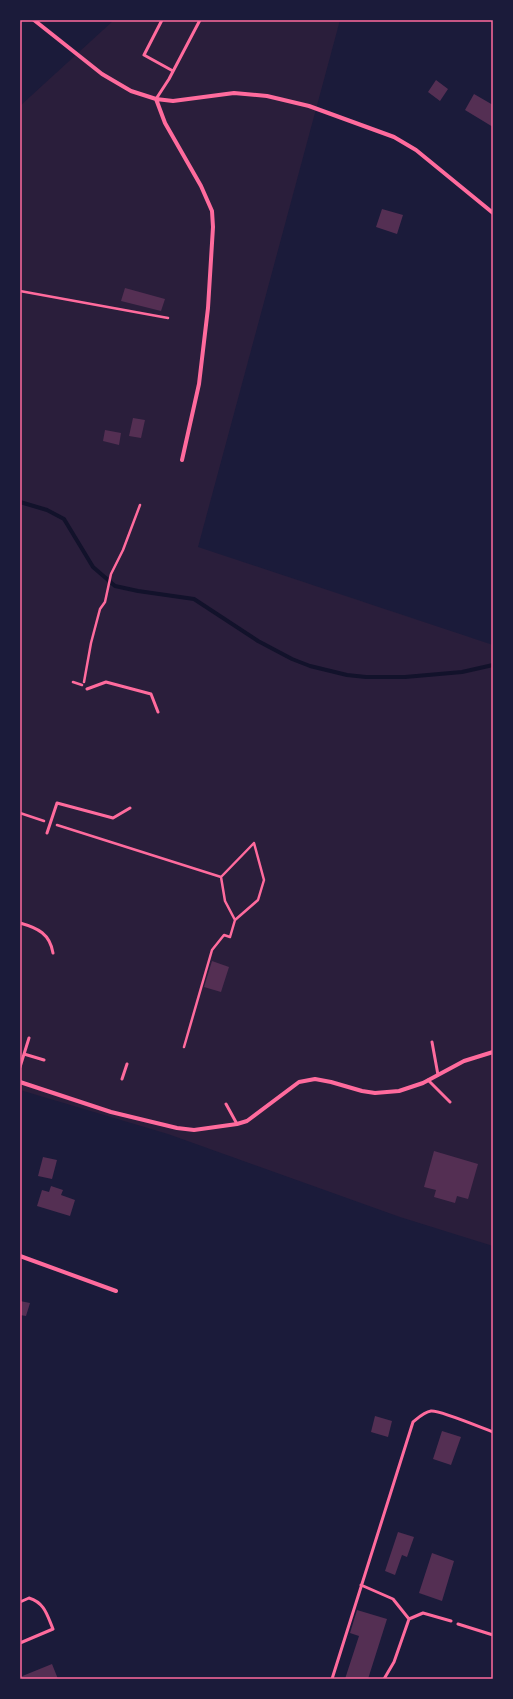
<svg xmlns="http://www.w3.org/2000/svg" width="513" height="1699" font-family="'Asap Condensed',sans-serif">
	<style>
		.green { fill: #2a1e3b }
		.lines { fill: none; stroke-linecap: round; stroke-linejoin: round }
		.stream { stroke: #12122b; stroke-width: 4 }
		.building { fill: #542f53 }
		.path { stroke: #ff6b9d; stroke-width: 2.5 }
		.service { stroke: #ff6b9d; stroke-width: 3 }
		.minor { stroke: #ff6b9d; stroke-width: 4 }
		.neatline { fill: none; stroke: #ff6b9d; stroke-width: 1.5 }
	</style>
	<rect width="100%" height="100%" fill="#1b1b3a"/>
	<path class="green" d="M114,20H340L198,547L493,645V1246L400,1217L168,1134L20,1090V106Z"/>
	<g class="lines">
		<path class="stream" d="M20,502L47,510L64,519L93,567L115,586L138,591L194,599L258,641L292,659L310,666L347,675L366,677H405L462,672L493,665"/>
	</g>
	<path class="building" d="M436,80L448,89L440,101L428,92Z
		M474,94L493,105V127L465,110Z
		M382,209L403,215L397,234L376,227Z
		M125,288L165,299L161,311L121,301Z
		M133,418L145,420L141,438L129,436Z
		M105,430L121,433L119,445L103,441Z
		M212,961L229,967L221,992L204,987Z
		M434,1151L478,1164L468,1199L457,1196L455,1203L434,1197L436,1190L424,1187Z
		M43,1157L57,1160L52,1179L38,1176Z
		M51,1186L63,1190L61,1195L75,1200L70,1216L37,1206L42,1190L49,1192Z
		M20,1301L30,1303L26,1316L20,1315Z
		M375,1416L392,1421L388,1437L371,1432Z
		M442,1431L461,1437L451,1465L433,1459Z
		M398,1532L414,1537L407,1557L402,1555L395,1575L385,1571Z
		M432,1553L454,1561L442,1601L419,1593Z
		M357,1610L387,1619L368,1679H345L359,1636L350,1633Z
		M52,1664L58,1679H20V1677Z"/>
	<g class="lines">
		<path class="path" d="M20,291L168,318
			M73,682L82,685
			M84,682L91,643L100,609L105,602L111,574L123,550L140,505
			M20,813L44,821
			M57,825L221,877
			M221,877L225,901L235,920
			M184,1047L212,950L224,935L230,937L235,920L258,900L264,880L254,843L221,877"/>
		<path class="service" d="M162,20L144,55L173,71
			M156,99L169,79L200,20
			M87,689L106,682L151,694L158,712
			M47,833L57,803L113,818L130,808
			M20,923C38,928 50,934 53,953
			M432,1042L438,1075
			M24,1054L44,1060
			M20,1067L29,1038
			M122,1079L127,1064
			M428,1080L450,1102
			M226,1104L237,1124
			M361,1585L393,1599L409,1619L394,1662L384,1679
			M20,1602L29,1598C45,1603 47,1615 53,1629L20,1643
			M409,1619L423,1613L451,1621
			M458,1624L493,1635
			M332,1679L413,1422C418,1418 424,1412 431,1411C440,1410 482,1428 493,1432"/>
		<path class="minor" d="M34,20L102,74L131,91L156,99L173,101L234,93L267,96L309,106L394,137L416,150L493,213
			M156,99L165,123L201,186L212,211L213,227L208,308L199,384L182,460
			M20,1082L111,1112L177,1128L194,1130L237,1124L247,1121L299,1082L315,1079L331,1082L362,1091L375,1093L399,1091L423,1083L464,1061L493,1052
			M20,1256L116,1291"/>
	</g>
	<rect width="513" height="1699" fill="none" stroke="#1b1b3a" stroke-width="42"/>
	<rect x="21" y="21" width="471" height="1657" class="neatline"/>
</svg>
